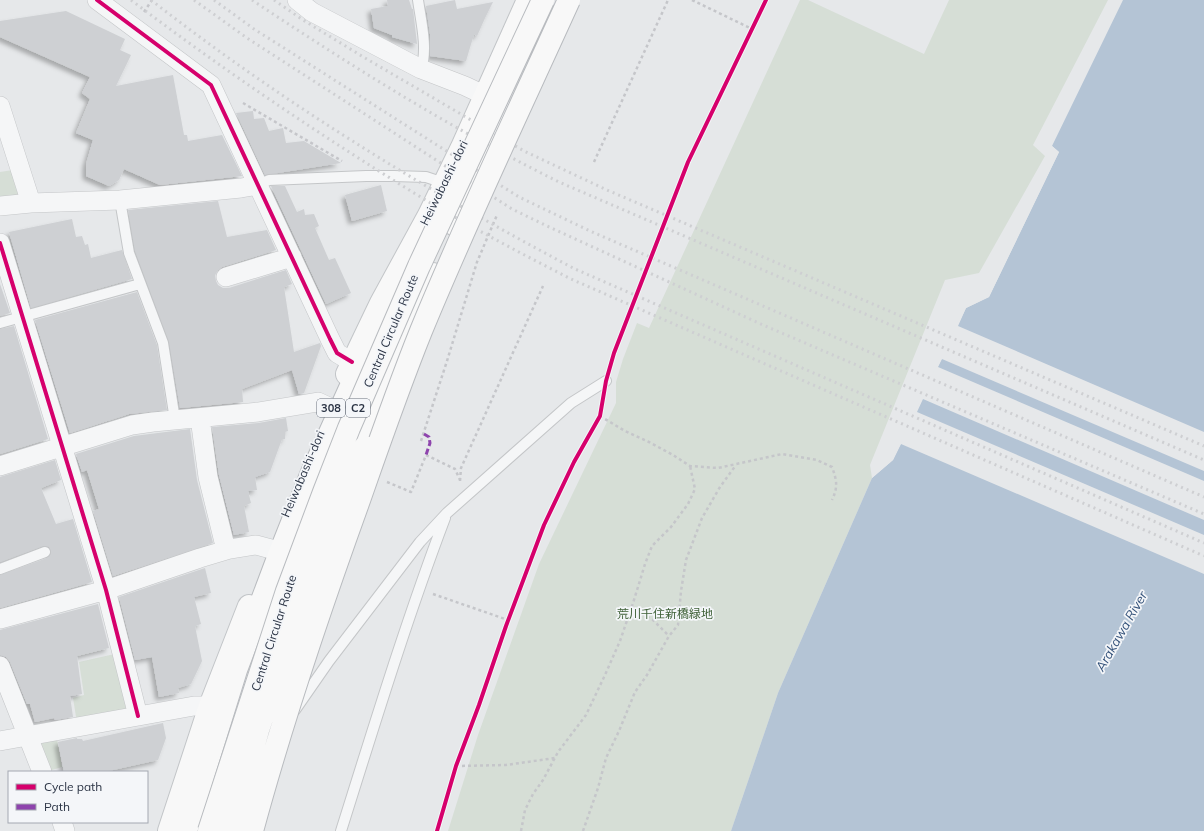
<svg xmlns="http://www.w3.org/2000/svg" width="1204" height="831" font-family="Mulish,'Noto Sans JP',sans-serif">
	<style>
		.green { fill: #d6ded6 }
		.water { fill: #b4c4d5 }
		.pier { fill: #e6e8ea }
		.building { fill: #ced0d3; filter: url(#shadow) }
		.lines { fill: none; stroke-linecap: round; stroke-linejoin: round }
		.lane-casing { stroke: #c4c6c8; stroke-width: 12 }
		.street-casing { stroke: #c4c6c8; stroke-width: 20 }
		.primary-casing { stroke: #c2c5c8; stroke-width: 24 }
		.highway-casing { stroke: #b8bbbf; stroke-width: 24 }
		.path { stroke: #c5c6ca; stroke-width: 2.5; stroke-dasharray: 3 3; stroke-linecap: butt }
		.lane { stroke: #f5f6f7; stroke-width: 10 }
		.street { stroke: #f5f6f7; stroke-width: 19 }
		.primary { stroke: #f8f8f8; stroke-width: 22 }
		.highway { stroke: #f8f8f8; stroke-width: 22 }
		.rail { stroke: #cecfd2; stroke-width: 3; stroke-dasharray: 2 4; stroke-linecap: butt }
		.highway-bridge-casing { stroke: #b8bbbf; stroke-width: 24; stroke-linecap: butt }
		.highway-bridge { stroke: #f8f8f8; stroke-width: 22 }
		.quiet { stroke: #8e44ad; stroke-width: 3; stroke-dasharray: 6 3; stroke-linecap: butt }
		.cycleway-casing { stroke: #f4f6f9; stroke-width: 6 }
		.cycleway { stroke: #d6006c; stroke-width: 4 }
		.labels { text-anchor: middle; stroke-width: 3.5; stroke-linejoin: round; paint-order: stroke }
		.shield { fill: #f4f6f9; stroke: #676e7b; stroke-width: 1 }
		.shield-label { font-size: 11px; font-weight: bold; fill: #2b3445 }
		.street-label { font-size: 12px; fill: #2b3445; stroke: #f4f6f9 }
		.park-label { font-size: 12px; fill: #3f6138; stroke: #f4f6f9 }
		.water-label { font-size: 13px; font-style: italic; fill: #34527a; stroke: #f4f6f9 }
	</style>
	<defs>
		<filter id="shadow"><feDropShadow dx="-3.5" dy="3.5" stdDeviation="2" flood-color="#0004"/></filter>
	</defs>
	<rect width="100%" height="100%" fill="#e6e8ea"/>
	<path class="green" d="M800,0H808L924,54L949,0H1108L1033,145L1045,156L979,273L945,280L870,465L872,478L778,693L731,831H448L478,735L539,564L616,403V382L623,359L637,323L649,328Z
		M19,169L28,197L0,205V172Z
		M119,653L133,712L77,723L73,698L84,695L79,662Z
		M56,734L62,767L45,772L31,738Z"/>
	<path class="water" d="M1123,0H1204V831H731L778,693L872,478L893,460L966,308L989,297L1059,152L1052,146Z"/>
	<path class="pier" d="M1052,146L1059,152L989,297L966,308L958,326L1204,432V471L942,359L938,367L1204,481V520L923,399L917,412L1204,535V574L901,444L893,460L872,478V476L892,459L965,307L987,296L1057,152L1051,147Z"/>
	<path class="building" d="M387,0H409L412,9H413L417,44L392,37V35L374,28L371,9L388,6Z
		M455,0L457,9L493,2L485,18L477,36L474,34L466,61L430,56V34L426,6Z
		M66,11L125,39L120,50L131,55L116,86L173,75L184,135H187L188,141L222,135L242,176L160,185L124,169L119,180L109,186L86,176V164L93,140L76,133L90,99L82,93L90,77L0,37V21Z
		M253,111L254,119L264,118L269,131L283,128L286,143L304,141L341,163L265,175L236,113Z
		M381,185L387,211L352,221L345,195Z
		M271,186H285L297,212L304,209L305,215L314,214L319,226L315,228L329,260L335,258L351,293L326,304Z
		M218,201L227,237L267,230L276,250L222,267L218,270L215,275L216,281L218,285L223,288H229L286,270L292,284L284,287L294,352L320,343L321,346L304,393L299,394L292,370L242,389L243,402L180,408L169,342L135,251L128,210Z
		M72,219L76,237L82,236L85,245L88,244L91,258L122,250L132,279L31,308L9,232Z
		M0,284L10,313L0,316Z
		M137,292L157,345L167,410L129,414L70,433L35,320Z
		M14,326L48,439L0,454V329Z
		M286,418L288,431L285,432V439H282L270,472L255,477L257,490L248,491L251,503L244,506L249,532L234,535L219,475L212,427L259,423Z
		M190,429L197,480L213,543L113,576L93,511L99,509L87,470L82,472L76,454L134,436Z
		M55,460L61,480L41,488L56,524L73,519L92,582L0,608V575L47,558L51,553L49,547L43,546L0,562V477Z
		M205,568L211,593L194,597L201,624L195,626L202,661L191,684L178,688L179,693L159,697L152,657L135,660L119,597Z
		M98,604L109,648L77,656L82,694L70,696L73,717L55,720L54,718L35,722L30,704H27L10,662L6,657L0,655V630Z
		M163,723L166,738L158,760L104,772H64L58,742L77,738V739H82L83,741Z"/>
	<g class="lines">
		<defs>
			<path id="lane" d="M418,0C421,21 428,49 421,69
				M258,185L269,180L366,176H394L426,177L444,183
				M120,200L129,253L163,343L175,420
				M0,323L140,284
				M0,569L45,552
				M295,710L329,661L420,542L447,513L571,403L606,381
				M341,831C374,726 406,621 445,518"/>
			<path id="street" d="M97,0L211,85L330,339L337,353L352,362
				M297,0L312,12L421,69L465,86L484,95
				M0,106L31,203
				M0,206L31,203L120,200L241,188L258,185
				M0,243L106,590L138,716
				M226,277L292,257
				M200,418L208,477L226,550
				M0,466L132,425L153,422L258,412L318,402L331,408
				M0,619L106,590L200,558L230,549L256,545L271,549
				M0,666L42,772
				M0,741L194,706H210
				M62,822L65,831"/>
			<path id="primary" d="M455,225L484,157L547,21
				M347,374L381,303L429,215L463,145L528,0
				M354,464L400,350L433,274
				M169,831L210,706L249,606"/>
			<path id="highway" d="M186,831L236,670L278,558L311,475L356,375L387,322"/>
		</defs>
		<use href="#lane" class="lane-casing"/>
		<use href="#street" class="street-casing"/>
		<use href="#primary" class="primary-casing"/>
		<use href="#highway" class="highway-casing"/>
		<path class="path" d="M692,0L752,29
			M144,12L152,0
			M243,103L342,161
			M594,162L668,0
			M600,416L625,431L649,442L673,455L690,466L718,468L782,454L817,460L832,467C837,481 838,487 832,500
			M421,441L447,361L477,262L497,215
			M460,481L461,468L543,286
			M387,482L411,492L426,455L455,469L460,480
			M433,594L508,620
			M631,608L653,620L669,636
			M456,766L506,765L555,758
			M521,831L525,810L533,794L543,780L558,752L586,715L605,675L620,641L634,600L645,564L652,546L671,527L688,504L695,489L690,466
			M583,831L598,788L606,758L619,731L635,692L647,675L669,636L678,625L681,591L686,560L702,518L720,487L736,465"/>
		<use href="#lane" class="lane"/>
		<use href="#street" class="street"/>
		<use href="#primary" class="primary"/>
		<use href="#highway" class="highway"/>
		<path class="rail" d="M131,0C222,69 317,133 414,193C465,224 518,252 571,279L1204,556
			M151,0C283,103 427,191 575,269L1204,543
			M194,0L247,38L512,209L547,226L763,325L1204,514
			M214,0L254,29L519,197L590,231L1204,497
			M252,0C351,66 452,129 559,182L1204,460
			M274,0L303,20L365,58L524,151L607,190L1204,446"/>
		<defs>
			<path id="highway-bridge" d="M209,831L287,591L324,492L349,428L419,266L543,0
				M230,831L258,730L305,591L336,506L365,447
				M252,831C282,720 319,611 358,503C378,446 398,388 421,331C467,219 519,110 569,0"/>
		</defs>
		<use href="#highway-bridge" class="highway-bridge-casing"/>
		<use href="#highway-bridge" class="highway-bridge"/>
		<path class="quiet" d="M424,434L429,437L430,443L426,455"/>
		<defs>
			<path id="cycleway" d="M97,0L211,85L330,339L337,353L352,362
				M0,243L106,590L138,716
				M437,831L456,766L479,705L506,626L544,525L574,462L600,416L606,381L614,353L688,162L766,0"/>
		</defs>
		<use href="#cycleway" class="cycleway-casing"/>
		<use href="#cycleway" class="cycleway"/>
	</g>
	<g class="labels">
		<g class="shield">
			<rect x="317" y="399" width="28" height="18" rx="3"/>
			<rect x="346" y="399" width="24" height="18" rx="3"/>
		</g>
		<g class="shield-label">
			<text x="331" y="412">308</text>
			<text x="358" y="412">C2</text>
		</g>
		<g class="street-label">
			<text transform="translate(444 183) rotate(-64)" y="4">Heiwabashi-dori</text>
			<text transform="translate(391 331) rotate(-67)" y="4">Central Circular Route</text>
			<text transform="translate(303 474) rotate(-67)" y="4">Heiwabashi-dori</text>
			<text transform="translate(274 633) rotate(-72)" y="4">Central Circular Route</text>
		</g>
		<g class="park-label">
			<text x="665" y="618">荒川千住新橋緑地</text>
		</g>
		<g class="water-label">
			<text transform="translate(1121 631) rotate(-60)" y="5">Arakawa River</text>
		</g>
	</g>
	<rect x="8" y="771" width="140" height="52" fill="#f4f6f9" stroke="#a4a8b1"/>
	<rect x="16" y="784" width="20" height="6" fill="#d6006c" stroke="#a4a8b1"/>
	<text x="44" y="791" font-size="12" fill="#2b3445">Cycle path</text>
	<rect x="16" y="804" width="20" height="6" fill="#8e44ad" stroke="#a4a8b1"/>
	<text x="44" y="811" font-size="12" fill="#2b3445">Path</text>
</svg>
